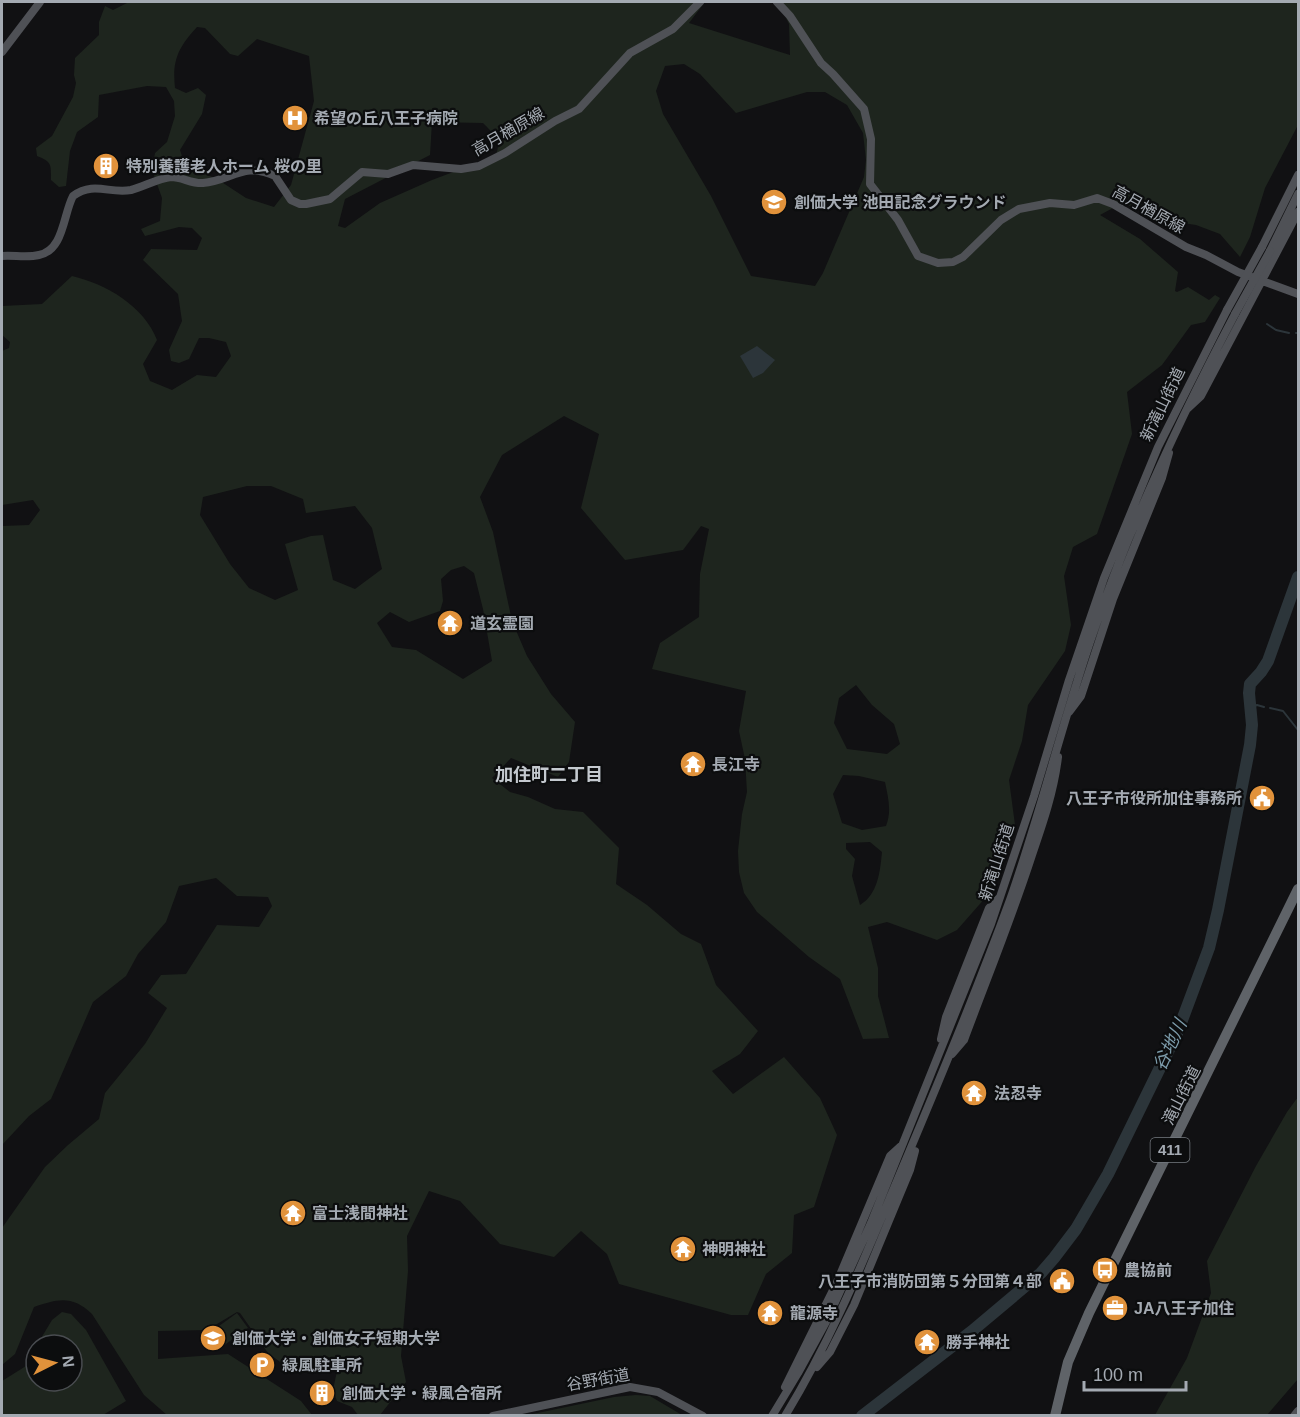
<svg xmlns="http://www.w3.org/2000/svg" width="1300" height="1417" font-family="Arial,'Noto Sans JP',sans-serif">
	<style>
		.green { fill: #1e251e; fill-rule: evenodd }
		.water { fill: #2c353a }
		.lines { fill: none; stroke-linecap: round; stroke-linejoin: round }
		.stream { stroke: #2c353a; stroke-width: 2 }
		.river { stroke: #2c353a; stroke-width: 12 }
		.major { stroke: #4f5156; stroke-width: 8 }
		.highway { stroke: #5f6368; stroke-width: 10 }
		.major-bridge { stroke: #4f5156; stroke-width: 8 }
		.labels { text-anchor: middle; stroke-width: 4.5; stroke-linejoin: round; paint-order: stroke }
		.shield { fill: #0c0d0e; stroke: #767b81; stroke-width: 1.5 }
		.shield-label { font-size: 15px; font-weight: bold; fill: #a4aab2 }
		.poi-label { font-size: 16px; font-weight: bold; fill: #a4aab2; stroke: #0c0d0e; text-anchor: start }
		.street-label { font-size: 16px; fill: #a4aab2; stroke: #0c0d0e }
		.neighbourhood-label { font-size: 18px; font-weight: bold; fill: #c4c9cf; stroke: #0c0d0e }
		.water-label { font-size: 18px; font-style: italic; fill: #7d9cab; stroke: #0c0d0e }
	</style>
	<rect width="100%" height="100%" fill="#111113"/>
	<path class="green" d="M129,2H705L689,23L790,55L789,24L778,2H1298V125L1265,188L1250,237L1240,257L1220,234L1196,225L1169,221L1122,203L1100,215L1140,239L1178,272L1175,291L1177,292L1188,287L1209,300L1215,295L1220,298L1205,322L1191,325L1162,365L1127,392L1132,434L1097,534L1073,547L1064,576L1071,625L1065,651L1028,705L1022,741L1009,780L1015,825L986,897L957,930L937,940L887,922L868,927L878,968V996L889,1038L863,1039L840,979L809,957L757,912L744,893L739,872L738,851L742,814L747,792L745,759L739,731L746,691L652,669L660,643L699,617L700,574L709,529L701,526L683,550L625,560L581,508L599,434L564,416L502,455L480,497L493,532L512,621L527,656L551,694L575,722L569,762L558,777L511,758L492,778L510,792L528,797L555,809L583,812L619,848L616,884L647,905L681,934L701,944L716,985L758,1031L740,1054L712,1071L733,1094L784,1057L820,1098L837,1135L814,1207L794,1215L792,1253L766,1274L748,1315H731L619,1284L607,1254L581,1231L554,1257L500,1244L460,1201L429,1191L407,1236L408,1271L401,1356L406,1382L380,1415H358L352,1407L337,1401L333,1390L337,1371L313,1364L295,1373L268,1353L240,1313L237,1312L207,1330L158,1331V1359L228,1354L301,1401L312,1415H167L144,1395L92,1314C72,1295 58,1299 34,1307L15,1354L2,1365V1228L45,1167L68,1145L99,1119L105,1093L145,1044L167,1008L148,993L161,975L186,974L217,925L259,927L272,906L268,897L237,896L216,878L179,886L166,922L138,954L126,976L93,1002L51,1099L29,1116L2,1145V526L29,525L40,510L33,500L2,505V351L9,348L10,342L2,335V306L42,304L72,276C106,284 144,306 157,340L143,364L150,381L172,390L197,375L216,377L231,356L226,342L209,338H199L189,359L179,363L171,361L169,350L182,321L178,294L143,260L151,249L197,250L202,238L192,228L179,227L145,236L141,229L160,221L162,198L152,170L155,153L167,142L175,116L174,101L166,87L147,86L99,95L98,117L77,132L70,151L66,186L59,187L51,180C51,164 52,162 37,156L36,148L52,136L73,97L76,83L74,75L75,58L99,35V22L105,6L113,10ZM197,27L205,28L230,54L238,56L257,39L309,56L314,101L291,185L274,207L246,198L217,179L185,166L180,150L202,114L206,95L198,88L186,93L175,88C172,60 178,48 197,27ZM684,64L700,74L736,113L807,92H825L847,105L863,133L866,160L864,177L823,273L815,286L751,276L711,196L663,114L656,91L665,66ZM432,122L483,123C499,139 502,141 493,163L464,168L432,180L380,203L345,228L338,226L345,199L430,155ZM247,486H271L303,499L306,513L355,506L372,528L382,569L355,589L333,580L323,535L311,536L285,544L298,590L275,600L249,588L230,564L200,515L203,497ZM464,566L474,573L483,609L492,661L463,679L416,650L392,647L377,623L390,612L409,622L440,611L443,601L441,579L451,570ZM856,685L872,705L894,724L900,744L887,754L847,749L834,723L839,698ZM843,775L859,776L885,782C888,797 892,811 886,826L862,830L842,823L833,794ZM870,842L882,852C880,872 878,894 860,905L852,876L855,859L846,849V843Z
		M1298,1097V1379L1267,1415H1155L1187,1358L1211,1293L1207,1261L1256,1166L1287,1112Z
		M62,1312L71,1314L86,1330L126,1401L103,1415H2V1381L26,1366L36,1347V1381H72V1345H37L52,1320Z
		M237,1313L248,1328L219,1349L208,1334Z
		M636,1395L650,1396L682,1415H528L614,1397Z"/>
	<path class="water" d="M757,346L775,360L763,373L753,378L740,356Z"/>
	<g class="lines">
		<path class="stream" d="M1267,324L1276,330L1289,333
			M1296,333H1298
			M1250,708L1257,705L1264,707
			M1270,708L1283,711L1298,730"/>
		<path class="river" d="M862,1416L972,1331L1041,1273L1054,1258L1076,1229L1108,1174L1178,1031L1209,948L1218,910L1250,745L1252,725L1249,693L1250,684L1261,672L1268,661L1298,577"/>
		<path class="major" d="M777,2L790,16L821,63L833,74L864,109L871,139L870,184L898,220L918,256L938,263L953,262L963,257L1001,220L1019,209L1050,203L1074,205L1097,198L1113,204L1186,247L1206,255L1238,272L1298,294
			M2,52L40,2
			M1262,247L1298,175
			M1270,251L1298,194
			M2,256C14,255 27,258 39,255C64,250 63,215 73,196C94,181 109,194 131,190C143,187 159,178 171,177C182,177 192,184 203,183C231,181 244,161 275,176L291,200L300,204H306L330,199L362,172L388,174L413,165L461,169L479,166L505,153L555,121L579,109L630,53L673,29L700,2
			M1187,409L1201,396L1298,212
			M1069,712L1081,696L1113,599L1162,478L1169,453
			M941,1039L946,1017L989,908L1000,897
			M952,1054L964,1040C987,978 1012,917 1032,855C1043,823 1054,791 1058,757
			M817,1367L830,1352L854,1305L910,1170L915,1151
			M785,1387L837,1282L890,1156L901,1146
			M493,1416L630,1387L658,1392L703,1416
			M772,1416L798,1373L827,1320L871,1223L991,924L1034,796L1069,680L1104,578L1158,447L1227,310
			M785,1416C827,1347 858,1274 889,1200C931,1100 973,1001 1010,900C1040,815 1061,727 1090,642C1128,528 1179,420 1235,314
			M1294,1416L1298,1411"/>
		<path class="highway" d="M1055,1416L1068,1362L1089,1313L1298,889"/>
		<path class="major-bridge" d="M1227,310L1262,247
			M1235,314L1270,251"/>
	</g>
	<defs>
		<symbol id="hospital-disc" viewBox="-11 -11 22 22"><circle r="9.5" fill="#e1923b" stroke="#0c0d0e"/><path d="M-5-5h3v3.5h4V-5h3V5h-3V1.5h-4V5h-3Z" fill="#fff"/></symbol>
		<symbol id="building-disc" viewBox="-11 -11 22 22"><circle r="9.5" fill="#e1923b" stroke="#0c0d0e"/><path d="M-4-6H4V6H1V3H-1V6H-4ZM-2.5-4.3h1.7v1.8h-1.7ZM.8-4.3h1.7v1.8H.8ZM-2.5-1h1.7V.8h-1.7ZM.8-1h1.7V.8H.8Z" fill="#fff"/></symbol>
		<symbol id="school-disc" viewBox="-11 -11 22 22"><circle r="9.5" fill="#e1923b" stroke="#0c0d0e"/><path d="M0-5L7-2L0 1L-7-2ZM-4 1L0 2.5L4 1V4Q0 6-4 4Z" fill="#fff"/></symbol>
		<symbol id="temple-disc" viewBox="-11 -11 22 22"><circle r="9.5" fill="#e1923b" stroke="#0c0d0e"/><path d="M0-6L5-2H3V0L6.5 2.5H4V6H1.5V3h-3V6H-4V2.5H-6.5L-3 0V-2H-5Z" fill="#fff"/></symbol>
		<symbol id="civic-disc" viewBox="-11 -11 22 22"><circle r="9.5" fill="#e1923b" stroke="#0c0d0e"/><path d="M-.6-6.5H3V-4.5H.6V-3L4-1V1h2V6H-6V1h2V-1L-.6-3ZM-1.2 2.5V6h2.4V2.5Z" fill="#fff"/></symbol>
		<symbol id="bus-disc" viewBox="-11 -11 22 22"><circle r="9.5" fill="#e1923b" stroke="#0c0d0e"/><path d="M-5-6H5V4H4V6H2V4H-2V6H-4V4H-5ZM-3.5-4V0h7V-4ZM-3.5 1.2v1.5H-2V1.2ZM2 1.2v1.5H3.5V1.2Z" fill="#fff"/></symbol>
		<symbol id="office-disc" viewBox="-11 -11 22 22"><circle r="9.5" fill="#e1923b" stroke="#0c0d0e"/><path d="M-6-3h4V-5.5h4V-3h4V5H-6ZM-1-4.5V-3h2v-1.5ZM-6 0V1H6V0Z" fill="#fff"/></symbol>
		<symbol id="university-disc" viewBox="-11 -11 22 22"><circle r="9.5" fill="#e1923b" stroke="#0c0d0e"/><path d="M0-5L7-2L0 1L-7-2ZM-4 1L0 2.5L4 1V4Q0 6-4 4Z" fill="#fff"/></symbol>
		<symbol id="parking-disc" viewBox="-11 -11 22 22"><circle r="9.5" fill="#e1923b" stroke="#0c0d0e"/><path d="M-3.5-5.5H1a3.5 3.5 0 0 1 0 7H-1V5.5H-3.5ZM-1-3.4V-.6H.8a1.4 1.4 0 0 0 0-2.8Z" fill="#fff"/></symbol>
	</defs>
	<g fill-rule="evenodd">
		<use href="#hospital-disc" x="280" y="103" width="30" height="30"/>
		<use href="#building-disc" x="91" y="151" width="30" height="30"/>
		<use href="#school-disc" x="759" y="187" width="30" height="30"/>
		<use href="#temple-disc" x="435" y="608" width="30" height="30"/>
		<use href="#temple-disc" x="678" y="749" width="30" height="30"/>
		<use href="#civic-disc" x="1247" y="783" width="30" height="30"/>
		<use href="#temple-disc" x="959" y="1078" width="30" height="30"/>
		<use href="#temple-disc" x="278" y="1198" width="30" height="30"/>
		<use href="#temple-disc" x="668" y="1234" width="30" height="30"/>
		<use href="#bus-disc" x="1090" y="1255" width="30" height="30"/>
		<use href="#civic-disc" x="1047" y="1266" width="30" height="30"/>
		<use href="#office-disc" x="1100" y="1293" width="30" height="30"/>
		<use href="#temple-disc" x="755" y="1298" width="30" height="30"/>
		<use href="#university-disc" x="198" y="1323" width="30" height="30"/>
		<use href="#temple-disc" x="912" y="1327" width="30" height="30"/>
		<use href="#parking-disc" x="247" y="1350" width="30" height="30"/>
		<use href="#building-disc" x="307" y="1378" width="30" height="30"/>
	</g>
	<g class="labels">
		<rect class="shield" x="1150.5" y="1138" width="39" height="24" rx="4.5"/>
		<g class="shield-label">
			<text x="1170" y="1155">411</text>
		</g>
		<g class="poi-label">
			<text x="314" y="124">希望の丘八王子病院</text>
			<text x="126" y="172">特別養護老人ホーム 桜の里</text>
			<text x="794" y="208">創価大学 池田記念グラウンド</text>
			<text x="470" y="629">道玄霊園</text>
			<text x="712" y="770">長江寺</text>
			<text x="1242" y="804" text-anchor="end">八王子市役所加住事務所</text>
			<text x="994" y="1099">法忍寺</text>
			<text x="312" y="1219">富士浅間神社</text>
			<text x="702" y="1255">神明神社</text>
			<text x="1124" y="1276">農協前</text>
			<text x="1042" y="1287" text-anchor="end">八王子市消防団第５分団第４部</text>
			<text x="1134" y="1314">JA八王子加住</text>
			<text x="790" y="1319">龍源寺</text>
			<text x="232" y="1344">創価大学・創価女子短期大学</text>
			<text x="946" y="1348">勝手神社</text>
			<text x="282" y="1371">緑風駐車所</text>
			<text x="342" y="1399">創価大学・緑風合宿所</text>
		</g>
		<g class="street-label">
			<text transform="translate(508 131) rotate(-30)" y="6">高月楢原線</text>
			<text transform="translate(1149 209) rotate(29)" y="6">高月楢原線</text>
			<text transform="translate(1162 404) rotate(-64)" y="6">新滝山街道</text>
			<text transform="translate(996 862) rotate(-72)" y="6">新滝山街道</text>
			<text transform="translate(1181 1095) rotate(-63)" y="6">滝山街道</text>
			<text transform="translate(598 1379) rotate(-10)" y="6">谷野街道</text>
		</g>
		<g class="neighbourhood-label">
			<text x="549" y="781">加住町二丁目</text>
		</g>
		<g class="water-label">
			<text transform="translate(1170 1045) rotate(-65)" y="6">谷地川</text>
		</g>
	</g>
	<rect width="1300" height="1417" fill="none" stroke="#a4aab2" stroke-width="6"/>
	<g transform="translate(54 1363) rotate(84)"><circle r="28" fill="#0c0d0e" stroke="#494c50" stroke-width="1.5"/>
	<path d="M0-4.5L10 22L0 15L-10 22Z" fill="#e1923b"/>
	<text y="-9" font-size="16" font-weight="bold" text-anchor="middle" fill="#a4aab2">N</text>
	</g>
	<path d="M1084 1381v9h102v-9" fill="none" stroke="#a4aab2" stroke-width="3"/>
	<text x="1093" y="1381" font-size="18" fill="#a4aab2" stroke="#0c0d0e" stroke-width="4.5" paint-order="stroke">100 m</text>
</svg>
